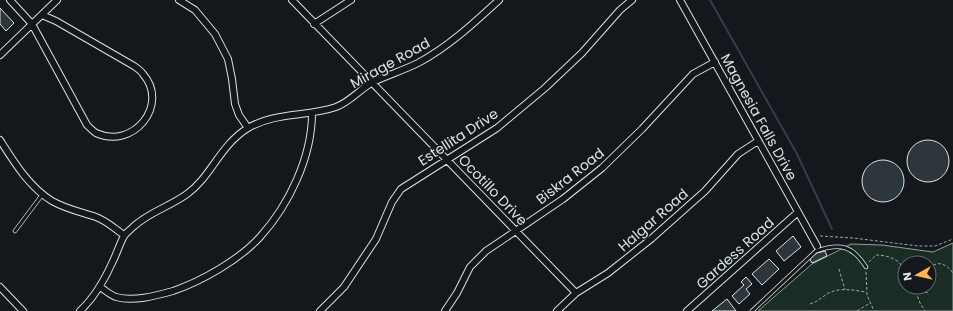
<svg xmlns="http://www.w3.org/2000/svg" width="953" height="311" font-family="Poppins,sans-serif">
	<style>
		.green { fill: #1a2d24; stroke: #939e99; fill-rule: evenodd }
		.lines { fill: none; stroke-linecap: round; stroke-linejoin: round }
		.stream { stroke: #2f3f4d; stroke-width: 2 }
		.building { fill: #2c363c; stroke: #d8e6dc }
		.service-casing { stroke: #d8e6dc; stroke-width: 4.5 }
		.minor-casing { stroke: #d8e6dc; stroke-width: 8 }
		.path { stroke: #9da8a2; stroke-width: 1; stroke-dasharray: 3 2; stroke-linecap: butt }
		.service { stroke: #14181c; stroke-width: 3 }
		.minor { stroke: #14181c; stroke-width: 6 }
		.labels { text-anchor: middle; stroke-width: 3; stroke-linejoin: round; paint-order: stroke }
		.street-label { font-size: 14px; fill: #d8e6dc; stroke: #14181c }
	</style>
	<rect width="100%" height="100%" fill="#14181c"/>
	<path class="green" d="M953,243V311H758L812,264L851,244L882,245L933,252ZM905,263H929V287H905Z"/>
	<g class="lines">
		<path class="stream" d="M710,0L797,154L832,229"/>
	</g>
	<path class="building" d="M0,8L14,23L6,31L0,24Z
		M907 161a21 21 0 1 1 42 0a21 21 0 1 1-42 0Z
		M862 181a21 21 0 1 1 42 0a21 21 0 1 1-42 0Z
		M793,236L801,247L784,261L776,251Z
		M825,251L827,256L812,263L809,258L817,253Z
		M769,259L779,269L762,285L752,274Z
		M746,277L752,284L746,289L750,294L739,304L732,296L744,285L741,282Z
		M727,299L736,311H712Z"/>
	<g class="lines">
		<defs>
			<path id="service" d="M15,231L42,195
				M752,311L816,251C840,243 852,245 866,267"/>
			<path id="minor" d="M10,0L32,24L87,125C90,128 93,131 96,133C133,150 170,105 143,74C141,71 137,68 134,66L56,21L42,15
				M179,0L195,10L215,34L228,59L232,79L235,104L239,115L248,128
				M292,0L576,293
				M680,0L817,246
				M314,24L351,0
				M0,55L57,0
				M0,140C14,162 29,187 52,201C66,209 81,212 96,217C107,221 115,229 124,235
				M0,287L23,311
				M100,287C105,290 110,295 116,297C133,302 155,296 173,291C202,281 239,260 260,237C289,205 312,157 312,113
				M80,311C95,297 105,279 113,261C117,253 120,243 124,236C126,233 130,230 133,227C149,212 169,207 187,194C211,177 220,145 248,128C275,112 307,117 336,107C350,102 360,89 373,82C388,75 404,70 418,63C448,47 474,23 499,0
				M320,311L344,287L376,239L392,202L401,189L497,128L545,88L582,53L620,10L632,0
				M445,311L457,293L470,267L486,251L563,199L602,168L642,129L693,74L715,62
				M557,311L576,293L608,273L651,239L705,191L738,154L758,141
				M687,311L798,212"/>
		</defs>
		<use href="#service" class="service-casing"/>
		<use href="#minor" class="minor-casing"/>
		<path class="path" d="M820,236L853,238L918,246H935L953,239
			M869,262L876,255C885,255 898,258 902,267C903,270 904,273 905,276
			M929,268C939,260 946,264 953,273
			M839,269L845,290
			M866,272L867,295L874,311
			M914,287L920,303L925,311
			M915,289L928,293
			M810,304C817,302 821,298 827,294C838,287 853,290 866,292
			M857,311L870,303"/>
		<use href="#service" class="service"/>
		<use href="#minor" class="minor"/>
	</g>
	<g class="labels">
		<g class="street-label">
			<text transform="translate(390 63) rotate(-29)" y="5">Mirage Road</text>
			<text transform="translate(759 117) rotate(61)" y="5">Magnesia Falls Drive</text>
			<text transform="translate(458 137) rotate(-33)" y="5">Estellita Drive</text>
			<text transform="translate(570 176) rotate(-38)" y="5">Biskra Road</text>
			<text transform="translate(493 190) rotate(46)" y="5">Ocotillo Drive</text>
			<text transform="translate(653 220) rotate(-41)" y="5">Halgar Road</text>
			<text transform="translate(735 253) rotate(-42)" y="5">Gardess Road</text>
		</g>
	</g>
	<g transform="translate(917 275) rotate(262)"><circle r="19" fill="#14181c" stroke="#626a69"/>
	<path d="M0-3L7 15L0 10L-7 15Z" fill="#ffb74d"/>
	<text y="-6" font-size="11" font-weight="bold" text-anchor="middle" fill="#d8e6dc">N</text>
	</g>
</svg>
